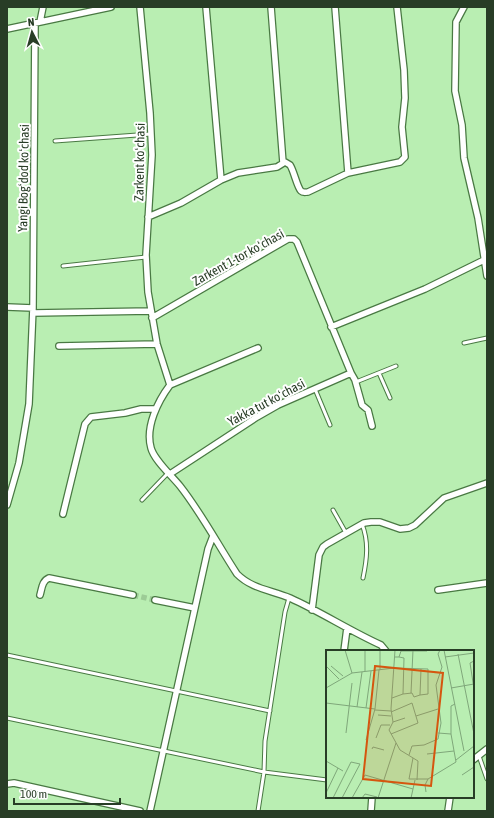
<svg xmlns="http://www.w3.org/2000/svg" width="494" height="818" font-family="'Asap Condensed',sans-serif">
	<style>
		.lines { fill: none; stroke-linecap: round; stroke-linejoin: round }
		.minor-tunnel { stroke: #9ccb96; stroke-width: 5.5; stroke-dasharray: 5.5 3; stroke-linecap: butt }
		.service-casing { stroke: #497943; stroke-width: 5 }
		.minor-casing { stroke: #497943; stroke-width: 8 }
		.service { stroke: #fff; stroke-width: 3 }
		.minor { stroke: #fff; stroke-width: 5.5 }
		.labels { text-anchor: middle; stroke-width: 4; stroke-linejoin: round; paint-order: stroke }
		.street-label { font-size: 13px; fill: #283d26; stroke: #fefefe }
		.inset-road { fill: none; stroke: #7fa77a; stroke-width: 1 }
		.view { fill: #d5560f; fill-opacity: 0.15; stroke: #d5560f; stroke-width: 2 }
		.inset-edge { fill: none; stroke: #283d26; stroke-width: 2 }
	</style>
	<rect width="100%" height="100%" fill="#b9eeb2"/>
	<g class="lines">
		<path class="minor-tunnel" d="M133,595L155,600"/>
		<defs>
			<path id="service" d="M55,141L151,134
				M63,266L146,257
				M464,343L487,338
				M379,373L390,398
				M356,382L396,366
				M315,389L330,425
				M142,500L169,472
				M333,510L346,533
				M362,524C369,542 367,559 363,578
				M7,655L270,711
				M7,718L264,772L265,741L285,612L289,598
				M479,756L487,779
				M258,811L264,772L327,780"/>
			<path id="minor" d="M140,7L150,113L152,155L146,255L148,292L157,344L170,385C158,401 145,427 151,448C154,460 172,476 180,486C202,514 218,545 237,574C252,589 271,590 290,598C321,612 350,631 381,645L386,651
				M271,7L283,163
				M335,7L348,173L400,162L405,157L402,127L405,98L404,70L397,7
				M464,7L456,22L455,91L462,125L464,158L478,218L487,276
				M40,22L43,7
				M7,29L111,7
				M221,180L238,173L277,167L285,162L290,165C294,171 297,187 301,191C303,193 305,192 308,192L348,173
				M148,217L181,203L221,180L206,7
				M7,307L33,308L35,23
				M33,313L151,311
				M152,318L288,239H294L297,242L351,373L278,405L257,417L170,474
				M331,327L425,289L484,260
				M59,346L157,344
				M351,373L355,380L362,405L368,410L372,426
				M170,385L258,348
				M7,505L19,463L29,404L33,308
				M63,514L85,424L91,417L125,413L141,409H155
				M438,590L487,583
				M40,595C42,588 42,581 49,578L133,595
				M155,600L195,608
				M312,610L319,555L323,547L327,544L364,523L371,522H380L400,529L409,528L415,525L444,498L487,483
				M344,651L347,628
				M473,760L487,749
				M7,784L14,783L140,811
				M150,811L208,549L213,536
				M371,811L372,797
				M448,811L450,797"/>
		</defs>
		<use href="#service" class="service-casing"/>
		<use href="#minor" class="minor-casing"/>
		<use href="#service" class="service"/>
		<use href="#minor" class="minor"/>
	</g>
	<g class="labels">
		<g class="street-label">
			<text transform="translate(139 162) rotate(-89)" y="5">Zarkent koʻchasi</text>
			<text transform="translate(23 178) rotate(-89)" y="5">Yangi Bogʻdod koʻchasi</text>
			<text transform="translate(238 257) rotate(-29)" y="5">Zarkent 1-tor koʻchasi</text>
			<text transform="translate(266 402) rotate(-28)" y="5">Yakka tut koʻchasi</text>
		</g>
	</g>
	<g transform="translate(326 650)">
		<rect width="148" height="148" fill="#b9eeb2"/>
		<path class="inset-road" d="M39,0V21M69,0L65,59L67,72L63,80L74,100L92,111L91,130M118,0L138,101M132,4L148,84M69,7H73L75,1H101M119,7L148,3M148,11L144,13L148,39M0,16L13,29M5,16L17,26M54,20V0M26,23L68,18L102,19V44L94,45L95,19M0,38L26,23L19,0M125,38L148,34M85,43L87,0M77,44L86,43L88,47L94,45M66,48L77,44L78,8L73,7M0,53L49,59L53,20M31,57L36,22M40,58L45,21M49,60L65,61M65,62L86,53L92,73L65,84M52,65L65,66M90,66L112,59M67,72L79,68M20,83L26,33M112,83L125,84M50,88L55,75H64M40,90L49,59M46,99L47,97L58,100M101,104L128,101M83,105L86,96L98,95L112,89L115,73L110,35L116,17L112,4L114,0M87,108L83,129H102M130,110L148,96M0,111L17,121M136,125L148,117M100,142L99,135L102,129L130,112L125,84V56L129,54M0,143L12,118M7,148L25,112L34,114L16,148M26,148L39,125L87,139M36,148L39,144L51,147M52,148L70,93M85,148L89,130"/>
		<path class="view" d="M49,16L117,23L105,136L37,129Z"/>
		<rect width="148" height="148" class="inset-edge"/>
	</g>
	<rect width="494" height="818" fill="none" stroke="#283d26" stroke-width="16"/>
	<g transform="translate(32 32) rotate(354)" stroke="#fefefe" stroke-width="3" paint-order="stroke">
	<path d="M0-3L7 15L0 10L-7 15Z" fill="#283d26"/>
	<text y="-6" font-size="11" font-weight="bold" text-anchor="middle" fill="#283d26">N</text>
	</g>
	<path d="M14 798v6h106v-6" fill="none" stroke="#283d26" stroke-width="2"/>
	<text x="20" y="798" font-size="12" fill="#283d26" stroke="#fefefe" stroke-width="3" paint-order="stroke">100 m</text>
</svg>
